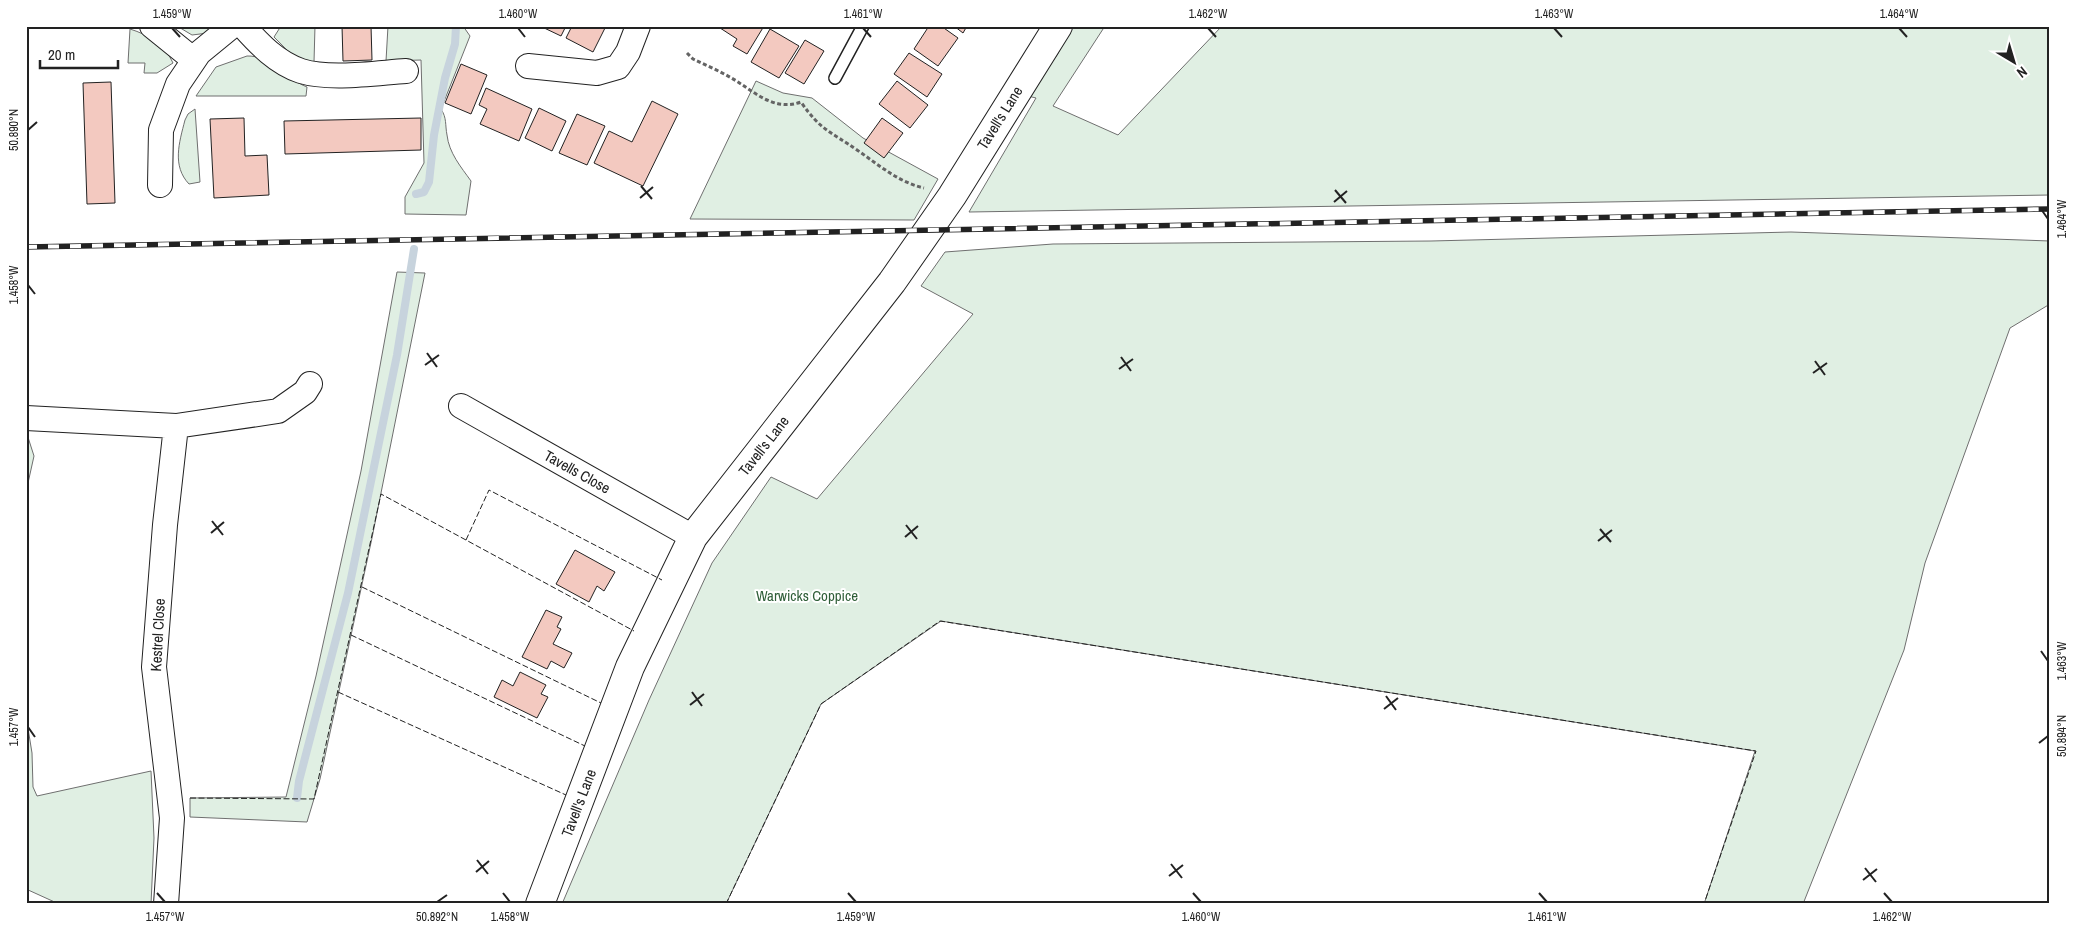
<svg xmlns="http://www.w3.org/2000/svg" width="2076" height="930" font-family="'Archivo Narrow',sans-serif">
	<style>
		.green { fill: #e0efe3; stroke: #6f6f6f }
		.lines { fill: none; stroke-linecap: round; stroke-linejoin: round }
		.stream { stroke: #c7d3dd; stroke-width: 8 }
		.building { fill: #f3c9c0; stroke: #222 }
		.lane-casing { stroke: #222; stroke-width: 14 }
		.street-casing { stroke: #222; stroke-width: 26 }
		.secondary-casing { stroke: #222; stroke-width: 30 }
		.path { stroke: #646464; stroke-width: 3; stroke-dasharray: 4 2.5; stroke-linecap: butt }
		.lane { stroke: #fff; stroke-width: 11 }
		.street { stroke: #fff; stroke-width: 24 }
		.secondary { stroke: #fff; stroke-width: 28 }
		.rail-casing { stroke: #222; stroke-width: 5.5 }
		.rail { stroke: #fff; stroke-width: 4; stroke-dasharray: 11; stroke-linecap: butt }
		.fence { stroke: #222; stroke-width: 1; stroke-dasharray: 6 2.5; stroke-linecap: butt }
		.ticks { fill: none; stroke: #222; stroke-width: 2 }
		.labels { text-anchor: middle; stroke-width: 4; stroke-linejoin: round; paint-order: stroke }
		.street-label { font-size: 15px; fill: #222; stroke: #fff }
		.park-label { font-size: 15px; fill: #2f5e38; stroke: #fff }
		.neatline { fill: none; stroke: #222; stroke-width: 2 }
		.ticks-label { font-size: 12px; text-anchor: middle; fill: #222 }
	</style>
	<rect width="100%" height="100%" fill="#fff"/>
	<path class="green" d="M177,26H214L208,33L192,35Z
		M281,26H315L314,62L300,63L274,37Z
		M388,26H463L470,36L441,109C447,118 445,125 447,135C449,153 461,167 471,181L466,215L405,214V197L424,163L421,60L386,61Z
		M1073,26H1105L1053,106L1118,135L1222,26H2050V195L969,212L1036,98L1028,96L1057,55Z
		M130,29C149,35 165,45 173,63L157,73H144L145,63H128Z
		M247,56C269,55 286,79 307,87L306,96H196L216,67Z
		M756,81L783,93L812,98L863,138L938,179L914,220L690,219Z
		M195,109L200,182L189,184C172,166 179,143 185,120L188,114Z
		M1791,232L2050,241V304L2010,328L1925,563L1904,650L1803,904H1704L1755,751L941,621L821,704L726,904H562L649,700L712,563L771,477L817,499L973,314L921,286L945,252L1053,244L1431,241Z
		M397,272L425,273L372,538L320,779L307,822L190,817V798L286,797L316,676L361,471Z
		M26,431L34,456L26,492Z
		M26,716L32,753L33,787L37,796L151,771L154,838L151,904H59L26,889Z"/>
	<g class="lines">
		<path class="stream" d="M416,194L424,192L429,182L434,135L445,78L455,44L456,26
			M297,798L299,781L348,593L397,355L414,249"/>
	</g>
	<path class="building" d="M342,26H371L372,60L343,61Z
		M540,26H566L561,36Z
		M572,26H606L593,52L566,38Z
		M717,26H764L747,54L733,46L737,39Z
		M929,26H941L958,38L938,66L914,49Z
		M954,26H967L963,33Z
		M770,29L799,46L779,78L751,62Z
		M805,40L824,51L804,84L785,73Z
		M909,53L942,74L927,97L894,74Z
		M461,64L487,75L471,114L445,103Z
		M897,81L928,105L910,128L879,104Z
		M111,82L115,203L87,204L83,83Z
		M486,88L532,109L519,141L480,124L487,109L479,105Z
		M652,101L678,114L643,186L594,163L609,131L632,142Z
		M539,108L566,121L552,151L525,138Z
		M577,114L605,126L587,165L559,153Z
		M244,118L245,156L267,155L269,195L214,198L210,119Z
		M421,118V150L285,154L284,121Z
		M882,118L903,133L884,158L864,143Z
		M575,550L615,572L604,591L597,586L589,602L556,584Z
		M546,610L562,617L557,627L561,629L553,644L572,653L564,668L551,661L547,669L522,657Z
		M520,672L546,685L541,694L548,697L537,718L494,697L502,680L513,686Z"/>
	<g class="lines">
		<defs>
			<path id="lane" d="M835,78L863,26"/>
			<path id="street" d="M152,26L194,60
				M243,26C259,44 277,63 301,71C330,80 376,73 406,71
				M528,66L597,73L618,67L628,52L638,26
				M160,185L161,130L178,84L199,53L232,26
				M461,406L693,537
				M26,418L176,426L278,411L305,392L310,384
				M166,904L172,818L154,667L165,525L176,426"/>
			<path id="secondary" d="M540,904L630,667L693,537L892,282L952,196L1058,26"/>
		</defs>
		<use href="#lane" class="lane-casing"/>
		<use href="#street" class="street-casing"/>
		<use href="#secondary" class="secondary-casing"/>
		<path class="path" d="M687,53L693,59C708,66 724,73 738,82C758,95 776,111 801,102C821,131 830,131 857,150C879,165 898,182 924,188"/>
		<use href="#lane" class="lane"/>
		<use href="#street" class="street"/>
		<use href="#secondary" class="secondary"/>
		<defs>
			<path id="rail" d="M26,247L2050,209"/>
		</defs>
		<use href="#rail" class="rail-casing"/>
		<use href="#rail" class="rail"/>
		<path class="fence" d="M466,540L489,490L662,580
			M362,587L601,703
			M351,635L585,746
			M338,692L566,795
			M190,798L314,799L381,494L634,631
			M726,904L821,704L940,621L1756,751L1704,904"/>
	</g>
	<path class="ticks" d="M172,28L180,37M518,28L525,37M863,28L871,37M1208,28L1216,37M1554,28L1562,37M1899,28L1907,37M28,130L37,122M641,186L652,199M1335,190L1346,203M640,198L653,187M1334,202L1347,191M2041,209L2048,219M28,285L35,294M427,353L437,367M1121,357L1131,371M1815,361L1825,375M425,365L439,355M1119,369L1133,359M1813,373L1827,363M212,521L223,535M906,525L917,539M1600,529L1611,542M211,533L224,522M905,537L918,526M1598,541L1612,530M2041,651L2048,661M692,692L702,706M1386,696L1396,710M690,705L704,694M1384,709L1398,698M28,727L35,737M2039,743L2048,736M477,860L488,874M1171,864L1182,878M1865,868L1876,882M476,872L489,861M1169,876L1183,865M1863,880L1877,869M157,893L165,902M503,893L510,902M848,893L856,902M1193,893L1201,902M1539,893L1547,902M1884,893L1892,902M437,902L447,895"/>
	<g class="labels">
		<g class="street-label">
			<text transform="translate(1000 118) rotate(-58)" y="5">Tavell's Lane</text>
			<text transform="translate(764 446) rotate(-52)" y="5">Tavell's Lane</text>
			<text transform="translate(577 472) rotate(29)" y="5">Tavells Close</text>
			<text transform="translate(158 635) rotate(-87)" y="5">Kestrel Close</text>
			<text transform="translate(579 803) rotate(-69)" y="5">Tavell's Lane</text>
		</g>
		<g class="park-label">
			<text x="807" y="601">Warwicks Coppice</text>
		</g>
	</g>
	<rect width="2076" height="930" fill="none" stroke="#ffffff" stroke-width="55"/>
	<g transform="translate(2014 62) rotate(142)" stroke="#ffffff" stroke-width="4" paint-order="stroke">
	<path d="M0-4L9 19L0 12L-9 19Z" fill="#222222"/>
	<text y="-8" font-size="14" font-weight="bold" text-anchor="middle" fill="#222222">N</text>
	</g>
	<path d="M40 60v8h78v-8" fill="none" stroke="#222222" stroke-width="2.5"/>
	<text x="48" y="60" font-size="15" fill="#222222" stroke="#ffffff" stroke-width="4" paint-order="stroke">20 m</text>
	<rect x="28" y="28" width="2020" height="874" class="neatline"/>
	<g class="ticks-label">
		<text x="172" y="18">1.459°W</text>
		<text x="518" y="18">1.460°W</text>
		<text x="863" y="18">1.461°W</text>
		<text x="1208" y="18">1.462°W</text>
		<text x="1554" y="18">1.463°W</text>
		<text x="1899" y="18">1.464°W</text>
		<text transform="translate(14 130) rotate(-90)" y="4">50.890°N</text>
		<text transform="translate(2062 219) rotate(-90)" y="4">1.464°W</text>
		<text transform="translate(14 285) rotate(-90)" y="4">1.458°W</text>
		<text transform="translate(2062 661) rotate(-90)" y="4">1.463°W</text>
		<text transform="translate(14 727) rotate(-90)" y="4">1.457°W</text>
		<text transform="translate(2062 736) rotate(-90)" y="4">50.894°N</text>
		<text x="165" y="921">1.457°W</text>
		<text x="437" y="921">50.892°N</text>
		<text x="510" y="921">1.458°W</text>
		<text x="856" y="921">1.459°W</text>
		<text x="1201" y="921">1.460°W</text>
		<text x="1547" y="921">1.461°W</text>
		<text x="1892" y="921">1.462°W</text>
	</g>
</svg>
